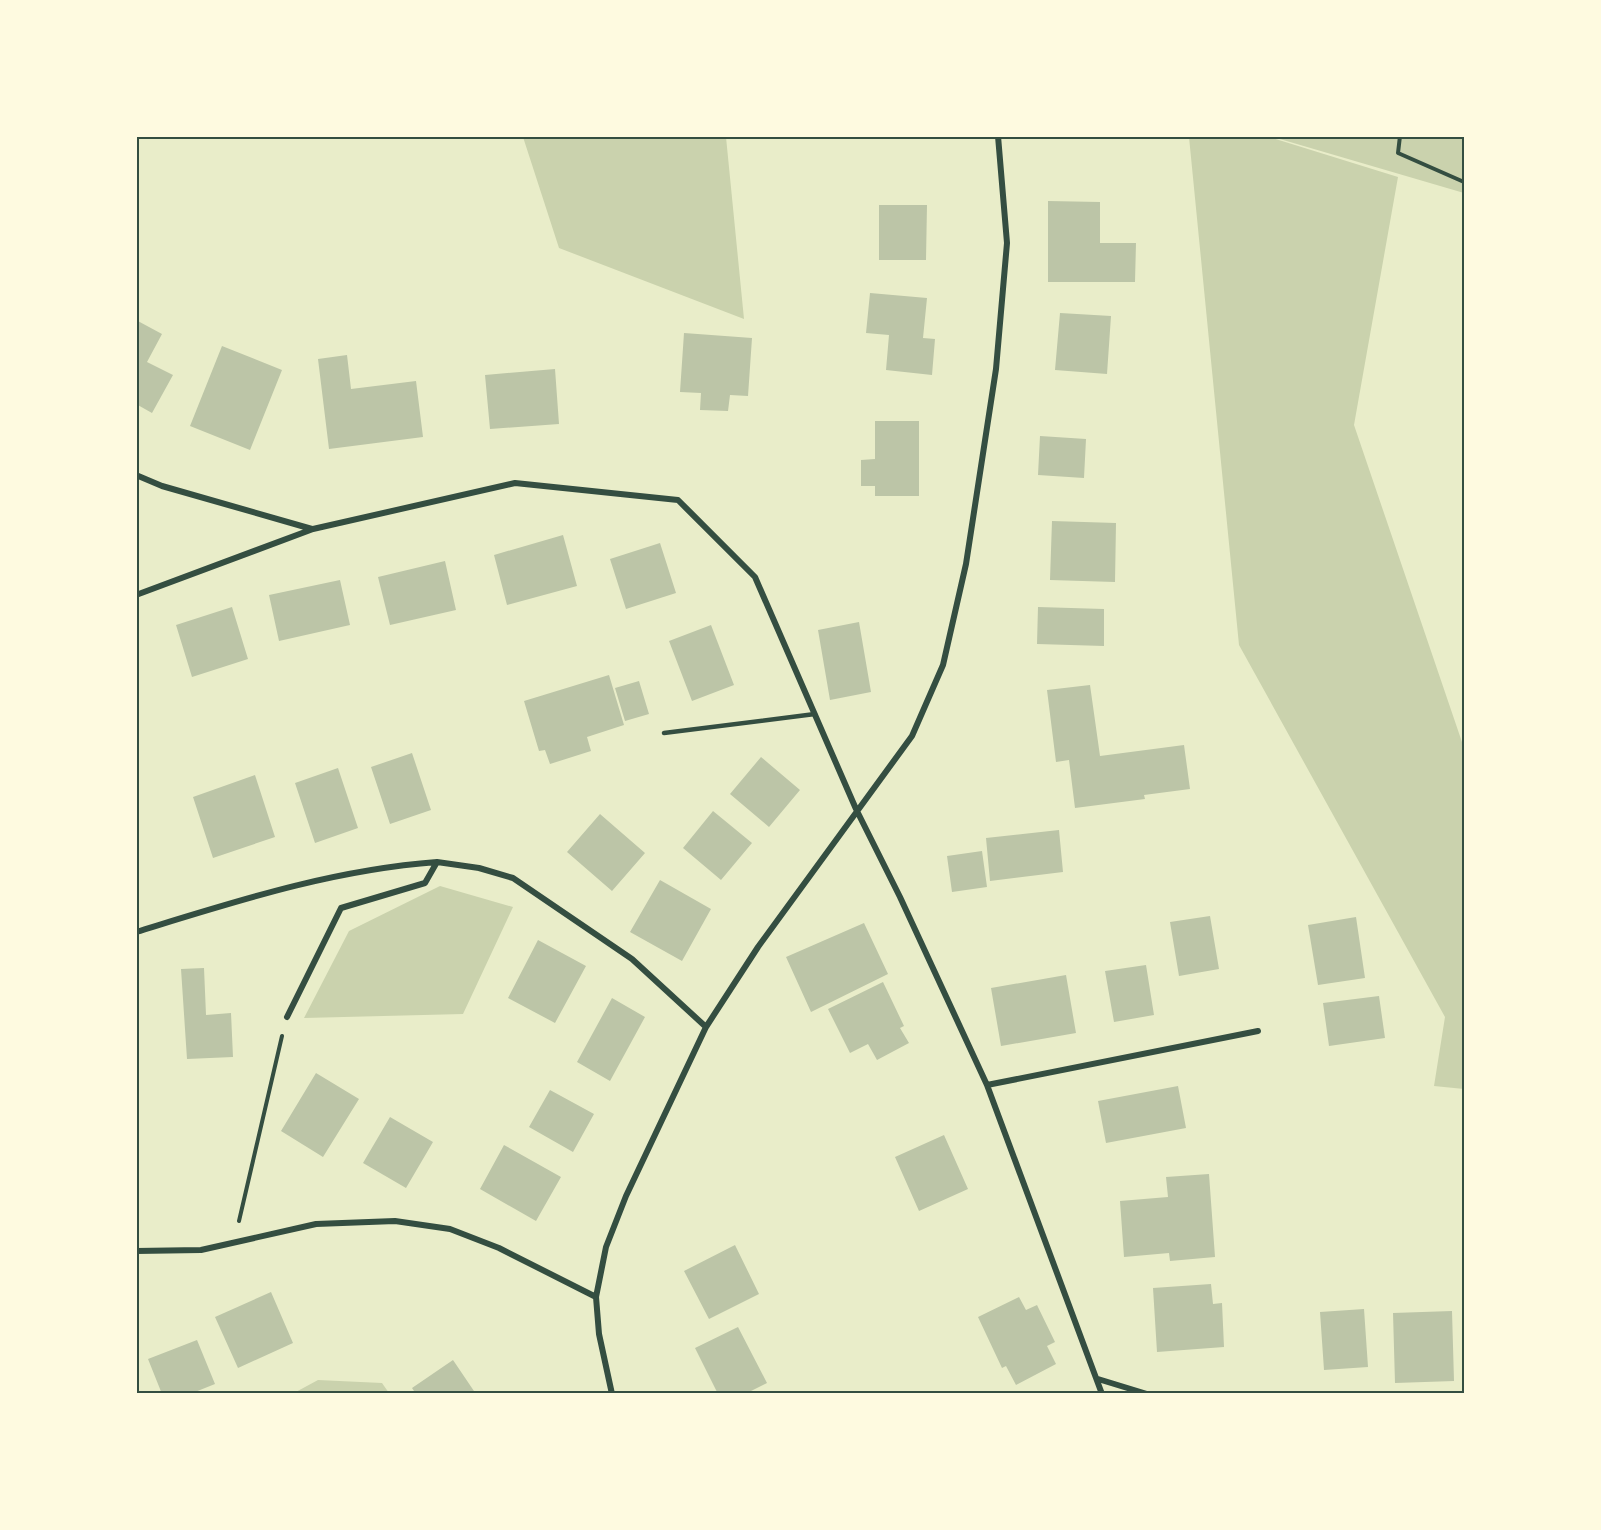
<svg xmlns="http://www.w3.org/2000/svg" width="1601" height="1530" font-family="'Fira Sans Condensed',sans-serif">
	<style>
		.green { fill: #cad2ad }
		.building { fill: #bcc5a7 }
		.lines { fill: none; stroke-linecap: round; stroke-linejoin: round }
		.path { stroke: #344e41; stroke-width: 4 }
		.service { stroke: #344e41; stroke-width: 4.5 }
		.minor { stroke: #344e41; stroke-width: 6 }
		.neatline { fill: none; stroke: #344e41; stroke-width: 2 }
	</style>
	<rect width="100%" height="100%" fill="#e9edc9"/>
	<path class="green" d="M523,137H726L744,319L559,248Z
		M1189,137H1269L1398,177L1354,425L1464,748V1089L1434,1086L1445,1017L1239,645Z
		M1273,137H1464V193Z
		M440,886L513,907L463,1014L304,1018L349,931Z
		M318,1380L382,1383L389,1393H294Z"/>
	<path class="building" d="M1048,201L1100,202V243H1136L1135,282H1048Z
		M879,205H927L926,260H879Z
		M870,293L927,298L923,338L935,339L932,375L886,370L889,335L866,333Z
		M1060,313L1111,316L1107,374L1055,370Z
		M136,320L162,334L147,362L173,375L152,413L136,404Z
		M684,333L752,338L748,396L730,395L728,411L700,410L701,393L680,392Z
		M222,346L282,370L250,450L190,426Z
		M347,355L351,389L416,381L423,437L329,449L318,359Z
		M555,369L559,424L490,429L485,375Z
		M875,421H919V496H875V486H861V460L875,459Z
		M1040,436L1086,439L1084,478L1038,475Z
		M1052,521L1116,523L1115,582L1050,580Z
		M563,535L577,586L507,605L494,555Z
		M660,543L676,593L626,609L610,559Z
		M445,561L456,610L390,625L378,577Z
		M340,580L350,625L279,641L269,595Z
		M232,607L248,659L192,677L176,625Z
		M1038,607L1104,609V646L1037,644Z
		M859,622L871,692L830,700L818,630Z
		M711,625L734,685L692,701L669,641Z
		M609,675L624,725L587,737L591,751L550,764L545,750L539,751L524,701Z
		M639,681L649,714L625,721L615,688Z
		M1090,685L1100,756L1184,745L1190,789L1144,795L1145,799L1075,808L1069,760L1056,762L1047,690Z
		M412,753L431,810L390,824L371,767Z
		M761,757L800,790L769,827L730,794Z
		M338,768L358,828L315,843L295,783Z
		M255,775L275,837L213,858L193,797Z
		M713,811L752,843L721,880L683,848Z
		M600,814L645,853L612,891L567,852Z
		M1059,830L1063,872L990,881L986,838Z
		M982,851L987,887L952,892L947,856Z
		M660,880L711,909L682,961L630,932Z
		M1210,916L1219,969L1179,976L1170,922Z
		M1356,917L1365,978L1318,985L1308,925Z
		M864,923L888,974L811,1012L786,957Z
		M538,940L586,966L555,1023L508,998Z
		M1146,965L1154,1015L1114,1022L1105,971Z
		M204,968L206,1015L231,1013L233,1057L187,1059L181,969Z
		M1066,975L1076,1033L1001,1046L991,988Z
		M883,982L904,1026L900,1028L909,1043L877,1060L868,1044L850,1053L828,1009Z
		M1379,996L1385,1038L1329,1046L1323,1003Z
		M612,998L645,1017L610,1081L577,1062Z
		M316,1073L359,1099L323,1157L281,1131Z
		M1178,1086L1186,1128L1106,1143L1098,1101Z
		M550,1090L594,1114L573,1152L529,1127Z
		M390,1117L433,1142L406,1188L363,1163Z
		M944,1135L968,1189L919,1211L895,1157Z
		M504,1145L561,1177L536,1221L480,1189Z
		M1209,1174L1215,1257L1170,1261L1169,1253L1124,1257L1120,1201L1168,1197L1166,1177Z
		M735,1245L759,1294L709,1319L684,1271Z
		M1211,1284L1213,1304L1222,1303L1224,1347L1157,1352L1153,1288Z
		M271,1292L293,1343L238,1368L215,1317Z
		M1019,1297L1026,1310L1037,1305L1055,1342L1047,1346L1056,1364L1016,1385L1006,1366L1002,1368L978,1317Z
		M1364,1309L1368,1367L1324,1370L1320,1312Z
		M1452,1311L1454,1381L1395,1383L1393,1313Z
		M738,1327L767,1383L745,1394H718L695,1348Z
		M197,1340L215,1384L190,1394H162L148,1359Z
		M453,1360L476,1394H416L412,1388Z"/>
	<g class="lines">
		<path class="path" d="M1400,136L1398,153L1464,182
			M239,1221L282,1036"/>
		<path class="service" d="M664,733L815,714"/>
		<path class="minor" d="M136,475L162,486L312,529
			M136,595L313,529L515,483L678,500L755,577L856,809L900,897L987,1085L1102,1394
			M136,932C237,901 331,870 437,862
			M287,1017L341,908L425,883L437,862L479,868L513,878L632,959L706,1027
			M987,1085L1258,1031
			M136,1251L201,1250L316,1224L395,1221L450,1229L499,1248L596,1297
			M1098,1379L1147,1394
			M612,1394L599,1334L596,1297L606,1247L626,1196L706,1027L758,947L912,736L943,665L966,564L996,369L1007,243L998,136"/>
	</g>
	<rect width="1601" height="1530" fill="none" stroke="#fefae0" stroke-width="276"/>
	<rect x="138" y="138" width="1325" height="1254" class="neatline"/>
</svg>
